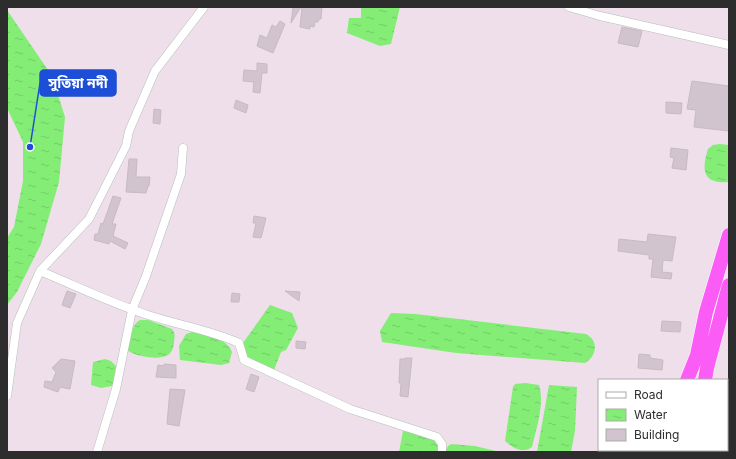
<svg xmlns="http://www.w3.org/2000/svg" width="736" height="459" font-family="Inter,'Noto Sans Bengali',sans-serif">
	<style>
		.water { fill: url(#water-ripples) }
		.building { fill: #d1c4ce; stroke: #c9b9c5 }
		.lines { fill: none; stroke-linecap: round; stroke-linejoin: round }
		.street-casing { stroke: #b3c0b8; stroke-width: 9 }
		.highway-casing { stroke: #fff; stroke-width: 15 }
		.street { stroke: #fff; stroke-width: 8 }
		.highway { stroke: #fc5cf6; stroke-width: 14 }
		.leader { fill: none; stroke: #1d4ed8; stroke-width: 1.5 }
		.callout-dot { fill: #1d4ed8; stroke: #fff; stroke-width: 1.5 }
		.callout { fill: #1d4ed8; stroke: #1d4ed8; stroke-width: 1.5 }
		.callout-label { font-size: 14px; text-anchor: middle; font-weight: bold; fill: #fff }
	</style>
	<defs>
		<pattern id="water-ripples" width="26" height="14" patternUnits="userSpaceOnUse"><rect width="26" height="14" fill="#84ed75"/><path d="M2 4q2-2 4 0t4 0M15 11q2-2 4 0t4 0" fill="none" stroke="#72cc66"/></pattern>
	</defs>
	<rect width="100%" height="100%" fill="#eedfeb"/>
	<path class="water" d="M361,7H400L391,44L380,46L347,33L349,18H361Z
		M7,10L52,76L65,117L59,182L41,244L17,292L7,305V238L14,227L23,181V142L7,108Z
		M720,144L729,145V182C703,184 701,171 708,149L713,145Z
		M270,305L292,313L298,328L286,350L281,352L274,370L246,359L243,343Z
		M391,313L415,314L586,334C599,341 597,356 585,363L456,353L382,342L380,331Z
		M140,320H148L172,329C175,333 175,336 174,341C174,347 172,352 168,355C159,361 134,356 127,350C129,341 131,325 140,320Z
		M192,332C205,334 227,338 232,352L229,363L221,365L180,360L179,346L186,334Z
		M105,359L111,361L116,366V376L112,386L101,388L91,385L93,362Z
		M525,383L539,385C545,404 536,429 532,447C522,454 513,448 505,441L513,387L515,384Z
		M549,385L577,387L575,431L571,452H537Z
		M403,431L419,433L437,441L438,452H399Z
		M451,444L475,446L500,452H445L448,446Z"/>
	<path class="building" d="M293,7H301L291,23Z
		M302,7H322L321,19H319L318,22H315L314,27L310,26V29L300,27Z
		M280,21L285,24L273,53L257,46L260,35L267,38L272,25L276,27Z
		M622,27L642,31L638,47L618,43Z
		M257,63L267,64V73H262L260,93L253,92L254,82L243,81L244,70L257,71Z
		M692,81L729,86V131L694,127L696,110L687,109Z
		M236,100L248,105L246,113L234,108Z
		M666,102L682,103L681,114L666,113Z
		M154,109L161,110L160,124L153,123Z
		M671,148L688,150L686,170L672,168L674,158L670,157Z
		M129,159H137L136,177H150L149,186H148L146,193L126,192Z
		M113,196L121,198L112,224H116L113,236L128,243L125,249L110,241L109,244L94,240L95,234H98L101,223L103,224Z
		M254,216L266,218L261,238L253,237L256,223H253Z
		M648,234L676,237L672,261L663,260L662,272L672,273L671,279L651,277L653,259H649V255L618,251L619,239L647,242Z
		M67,291L76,294L70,308L62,305Z
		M285,291L300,292L299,301Z
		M232,293L240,294L239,302H231Z
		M662,321L681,322L680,332L661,331Z
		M296,341L306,342L305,349L296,348Z
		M639,354L650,355V358L663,360L662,370L638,368Z
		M405,358H412L408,397L400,396L401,383H399L400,359H405Z
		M61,359L75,361L70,389L60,387L58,392L44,387L45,381L52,382L56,372L52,368Z
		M164,364L176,365V378L156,377L158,365L164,366Z
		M251,374L259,377L254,392L246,389Z
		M170,389L185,390L179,426L167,424Z"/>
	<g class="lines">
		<defs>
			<path id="street" d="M569,7L600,16L729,45
				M40,271C76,286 111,303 148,315C178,325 211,330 239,343L244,360L350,409L437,437L442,444V452
				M7,396L17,323L40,271L89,219L126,146L129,131L155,71L204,7
				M97,452L116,389L132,310L146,276L181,174L183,148"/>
			<path id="highway" d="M687,380L697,355L706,312L729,235
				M705,380L707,368L729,285
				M679,452V450
				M697,452V450"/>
		</defs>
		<use href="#street" class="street-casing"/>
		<use href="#highway" class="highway-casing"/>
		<use href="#street" class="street"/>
		<use href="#highway" class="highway"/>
	</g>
	<path class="leader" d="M30 147L40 83"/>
	<circle class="callout-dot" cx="30" cy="147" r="4"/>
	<rect class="callout" x="40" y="70" width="76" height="26" rx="4"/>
	<g class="callout-label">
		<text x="78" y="88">সুতিয়া নদী</text>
	</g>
	<rect width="736" height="459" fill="none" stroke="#2d2d2d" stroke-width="16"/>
	<rect x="598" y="379" width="130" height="72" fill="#ffffff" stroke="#ababab"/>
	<rect x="606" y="392" width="20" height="6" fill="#ffffff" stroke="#ababab"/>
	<text x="634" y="399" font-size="12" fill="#2d2d2d">Road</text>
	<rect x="606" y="409" width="20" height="12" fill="url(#water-ripples)" stroke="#ababab"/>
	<text x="634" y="419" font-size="12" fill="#2d2d2d">Water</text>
	<rect x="606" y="429" width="20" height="12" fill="#d1c4ce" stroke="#ababab"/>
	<text x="634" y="439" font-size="12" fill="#2d2d2d">Building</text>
</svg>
